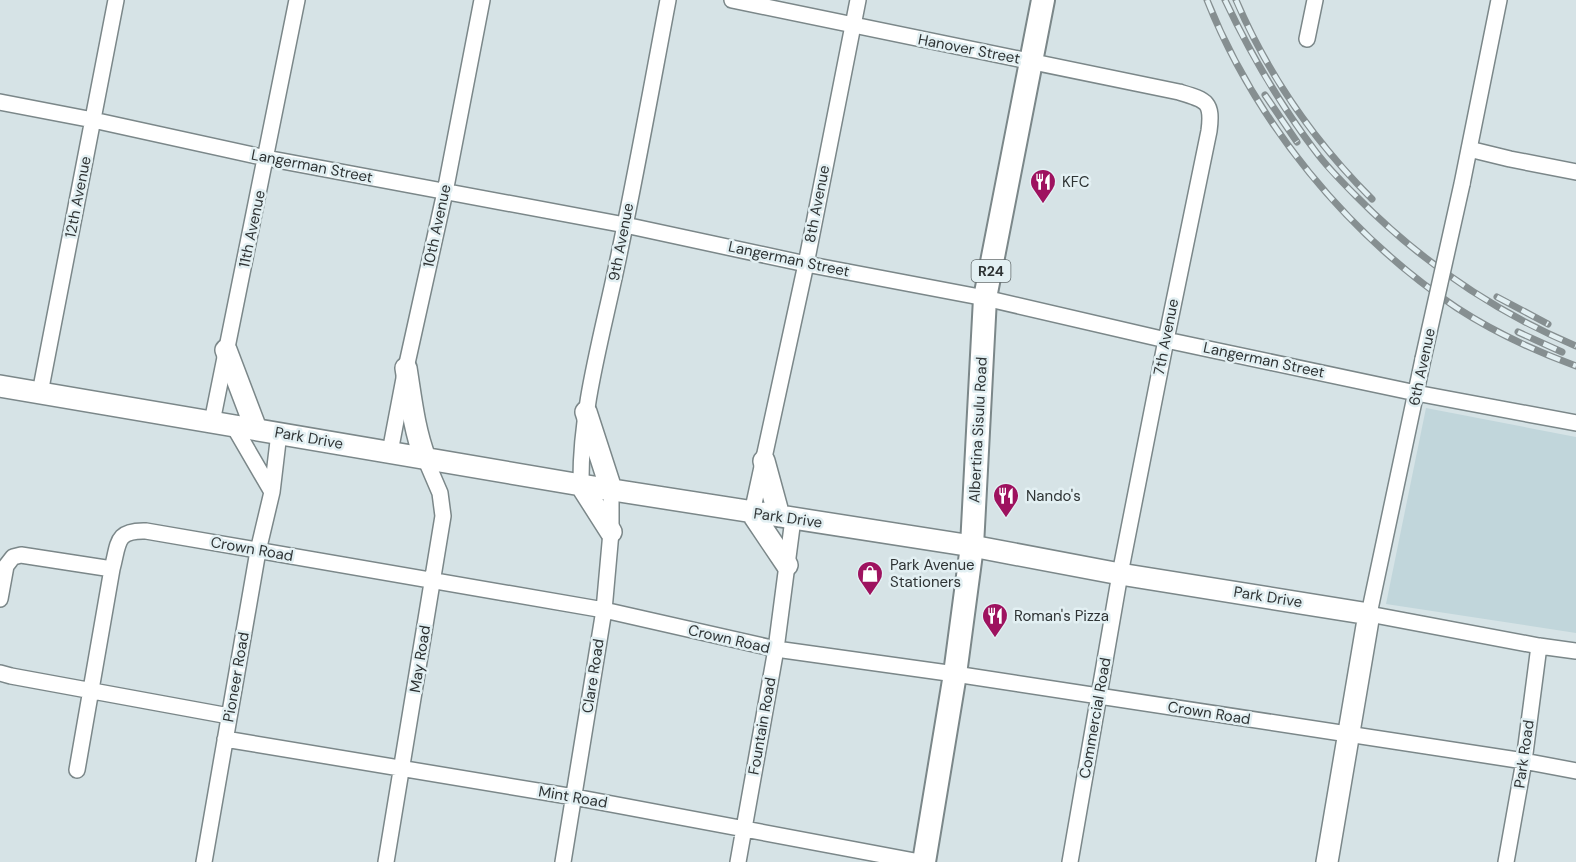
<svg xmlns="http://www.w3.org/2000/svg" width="1576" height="862" font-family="'DM Sans',sans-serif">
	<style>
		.built { fill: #c1d6db }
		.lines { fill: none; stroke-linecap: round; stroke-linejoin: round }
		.street-casing { stroke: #7b8789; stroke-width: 18 }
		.secondary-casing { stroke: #7b8789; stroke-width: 24 }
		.primary-casing { stroke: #7b8789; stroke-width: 26 }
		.street { stroke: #fff; stroke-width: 15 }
		.secondary { stroke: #fff; stroke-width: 21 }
		.primary { stroke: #fff; stroke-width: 22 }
		.rail-casing { stroke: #868f91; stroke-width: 7 }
		.rail { stroke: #e3f0f3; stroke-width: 4.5; stroke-dasharray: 14; stroke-linecap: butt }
		.street-bridge-casing { stroke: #7b8789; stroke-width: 18; stroke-linecap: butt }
		.street-bridge { stroke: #fff; stroke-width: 15 }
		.labels { text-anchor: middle; stroke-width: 5; stroke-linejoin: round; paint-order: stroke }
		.shield { fill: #e3f0f3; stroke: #646c6d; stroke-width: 1.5 }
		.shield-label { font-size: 14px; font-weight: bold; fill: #2e3334 }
		.street-label { font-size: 15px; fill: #2e3334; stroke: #e3f0f3 }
		.poi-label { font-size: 15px; fill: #2e3334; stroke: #e3f0f3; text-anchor: start }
	</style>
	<rect width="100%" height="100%" fill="#d6e3e6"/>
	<path class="built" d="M1426,408L1576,437V633L1386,604Z"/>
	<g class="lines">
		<defs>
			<path id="street" d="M732,0L1179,92C1206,100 1213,101 1209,131L1166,340L1120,574L1070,862
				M1307,39L1315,0
				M0,102L93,120L266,158L625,225L806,264L985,298L1166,340L1416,393L1576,423
				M1469,149L1510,159L1576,172
				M1462,184L1499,0
				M1423,359L1369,614L1539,646L1576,651
				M40,393L116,0
				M212,422L297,0
				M233,425L272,492
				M390,452L406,368L445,192L482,0
				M581,485C580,412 601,340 616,269C635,180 651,90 668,0
				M752,513L806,264L858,0
				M0,599L6,566L13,557L21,555L112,569
				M0,673L11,676L229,716
				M225,739L574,797L920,862
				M77,770L112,569C119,543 115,530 146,531L604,610L776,649L955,674L1524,761L1576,771
				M204,862L258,551L272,492L279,433
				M386,862L443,516L440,493L425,458
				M563,862L604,610L611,532V489
				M738,862L776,649L793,519
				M1506,862L1524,761L1539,646"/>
			<path id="secondary" d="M226,350L256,429
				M406,368C411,399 414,429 425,458
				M0,386L581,485L972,546L1120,574L1369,614L1327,862
				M586,412L611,489
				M764,461L779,516
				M581,485L611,532
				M752,513L787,565"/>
			<path id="primary" d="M924,862L955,674L972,546L985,298L1043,0"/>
		</defs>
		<use href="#street" class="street-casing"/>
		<use href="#secondary" class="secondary-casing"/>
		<use href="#primary" class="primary-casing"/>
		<use href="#street" class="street"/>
		<use href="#secondary" class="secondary"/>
		<use href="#primary" class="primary"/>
		<defs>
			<path id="rail" d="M1207,0C1256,123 1347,234 1457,308C1494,332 1535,351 1576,366
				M1225,0C1251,55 1279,103 1316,152C1328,168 1342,182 1356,196C1419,260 1493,311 1576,346
				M1236,0C1268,75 1314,141 1372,199
				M1265,95L1297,142
				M1497,297L1548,324
				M1518,332L1562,352"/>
		</defs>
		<use href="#rail" class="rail-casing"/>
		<use href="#rail" class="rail"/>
		<defs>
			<path id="street-bridge" d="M1423,359L1462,184"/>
		</defs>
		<use href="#street-bridge" class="street-bridge-casing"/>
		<use href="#street-bridge" class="street-bridge"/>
	</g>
	<defs>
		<symbol id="restaurant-pin" viewBox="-11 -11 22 30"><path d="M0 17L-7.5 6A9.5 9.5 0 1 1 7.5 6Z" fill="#9e125f" stroke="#e3f0f3"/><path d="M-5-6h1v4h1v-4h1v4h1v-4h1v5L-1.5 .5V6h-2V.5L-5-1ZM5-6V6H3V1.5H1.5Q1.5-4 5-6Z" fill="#fff"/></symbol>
		<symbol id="shop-pin" viewBox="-11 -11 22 30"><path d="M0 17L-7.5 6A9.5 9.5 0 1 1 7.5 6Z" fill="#9e125f" stroke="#e3f0f3"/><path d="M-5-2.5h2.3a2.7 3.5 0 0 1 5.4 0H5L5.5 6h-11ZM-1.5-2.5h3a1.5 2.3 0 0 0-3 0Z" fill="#fff"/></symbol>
	</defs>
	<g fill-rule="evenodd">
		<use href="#restaurant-pin" x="1028" y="167" width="30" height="40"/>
		<use href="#restaurant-pin" x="991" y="481" width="30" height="40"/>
		<use href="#shop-pin" x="855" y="559" width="30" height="40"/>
		<use href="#restaurant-pin" x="980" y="601" width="30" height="40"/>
	</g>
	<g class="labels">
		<rect class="shield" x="971.5" y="260" width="39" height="22" rx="4.5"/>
		<g class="shield-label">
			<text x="991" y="276">R24</text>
		</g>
		<g class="street-label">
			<text transform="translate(969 49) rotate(11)" y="5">Hanover Street</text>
			<text transform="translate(312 166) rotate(11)" y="5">Langerman Street</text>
			<text transform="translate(78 197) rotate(-79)" y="5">12th Avenue</text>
			<text transform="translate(817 204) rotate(-79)" y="5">8th Avenue</text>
			<text transform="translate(437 226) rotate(-78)" y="5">10th Avenue</text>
			<text transform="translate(252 229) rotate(-78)" y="5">11th Avenue</text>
			<text transform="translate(621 242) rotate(-79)" y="5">9th Avenue</text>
			<text transform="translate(789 259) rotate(12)" y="5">Langerman Street</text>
			<text transform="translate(1166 337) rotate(-79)" y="5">7th Avenue</text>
			<text transform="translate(1264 360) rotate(12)" y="5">Langerman Street</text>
			<text transform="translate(1422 367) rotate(-78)" y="5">6th Avenue</text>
			<text transform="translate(978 430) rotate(-87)" y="5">Albertina Sisulu Road</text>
			<text transform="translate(309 438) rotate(10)" y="5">Park Drive</text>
			<text transform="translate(788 518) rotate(8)" y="5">Park Drive</text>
			<text transform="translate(252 549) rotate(10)" y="5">Crown Road</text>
			<text transform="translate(1268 597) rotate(9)" y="5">Park Drive</text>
			<text transform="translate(729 639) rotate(13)" y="5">Crown Road</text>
			<text transform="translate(420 659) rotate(-81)" y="5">May Road</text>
			<text transform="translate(593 676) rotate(-81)" y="5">Clare Road</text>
			<text transform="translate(236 677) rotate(-80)" y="5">Pioneer Road</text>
			<text transform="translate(1209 713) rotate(9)" y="5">Crown Road</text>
			<text transform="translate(1095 718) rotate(-80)" y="5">Commercial Road</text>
			<text transform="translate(762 726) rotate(-80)" y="5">Fountain Road</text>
			<text transform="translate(1524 754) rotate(-82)" y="5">Park Road</text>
			<text transform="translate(573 797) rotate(10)" y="5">Mint Road</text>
		</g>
		<g class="poi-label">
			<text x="1062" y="187">KFC</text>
			<text x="1026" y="501">Nando's</text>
			<text x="890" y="570">Park Avenue<tspan x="890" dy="17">Stationers</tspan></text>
			<text x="1014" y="621">Roman's Pizza</text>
		</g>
	</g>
</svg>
